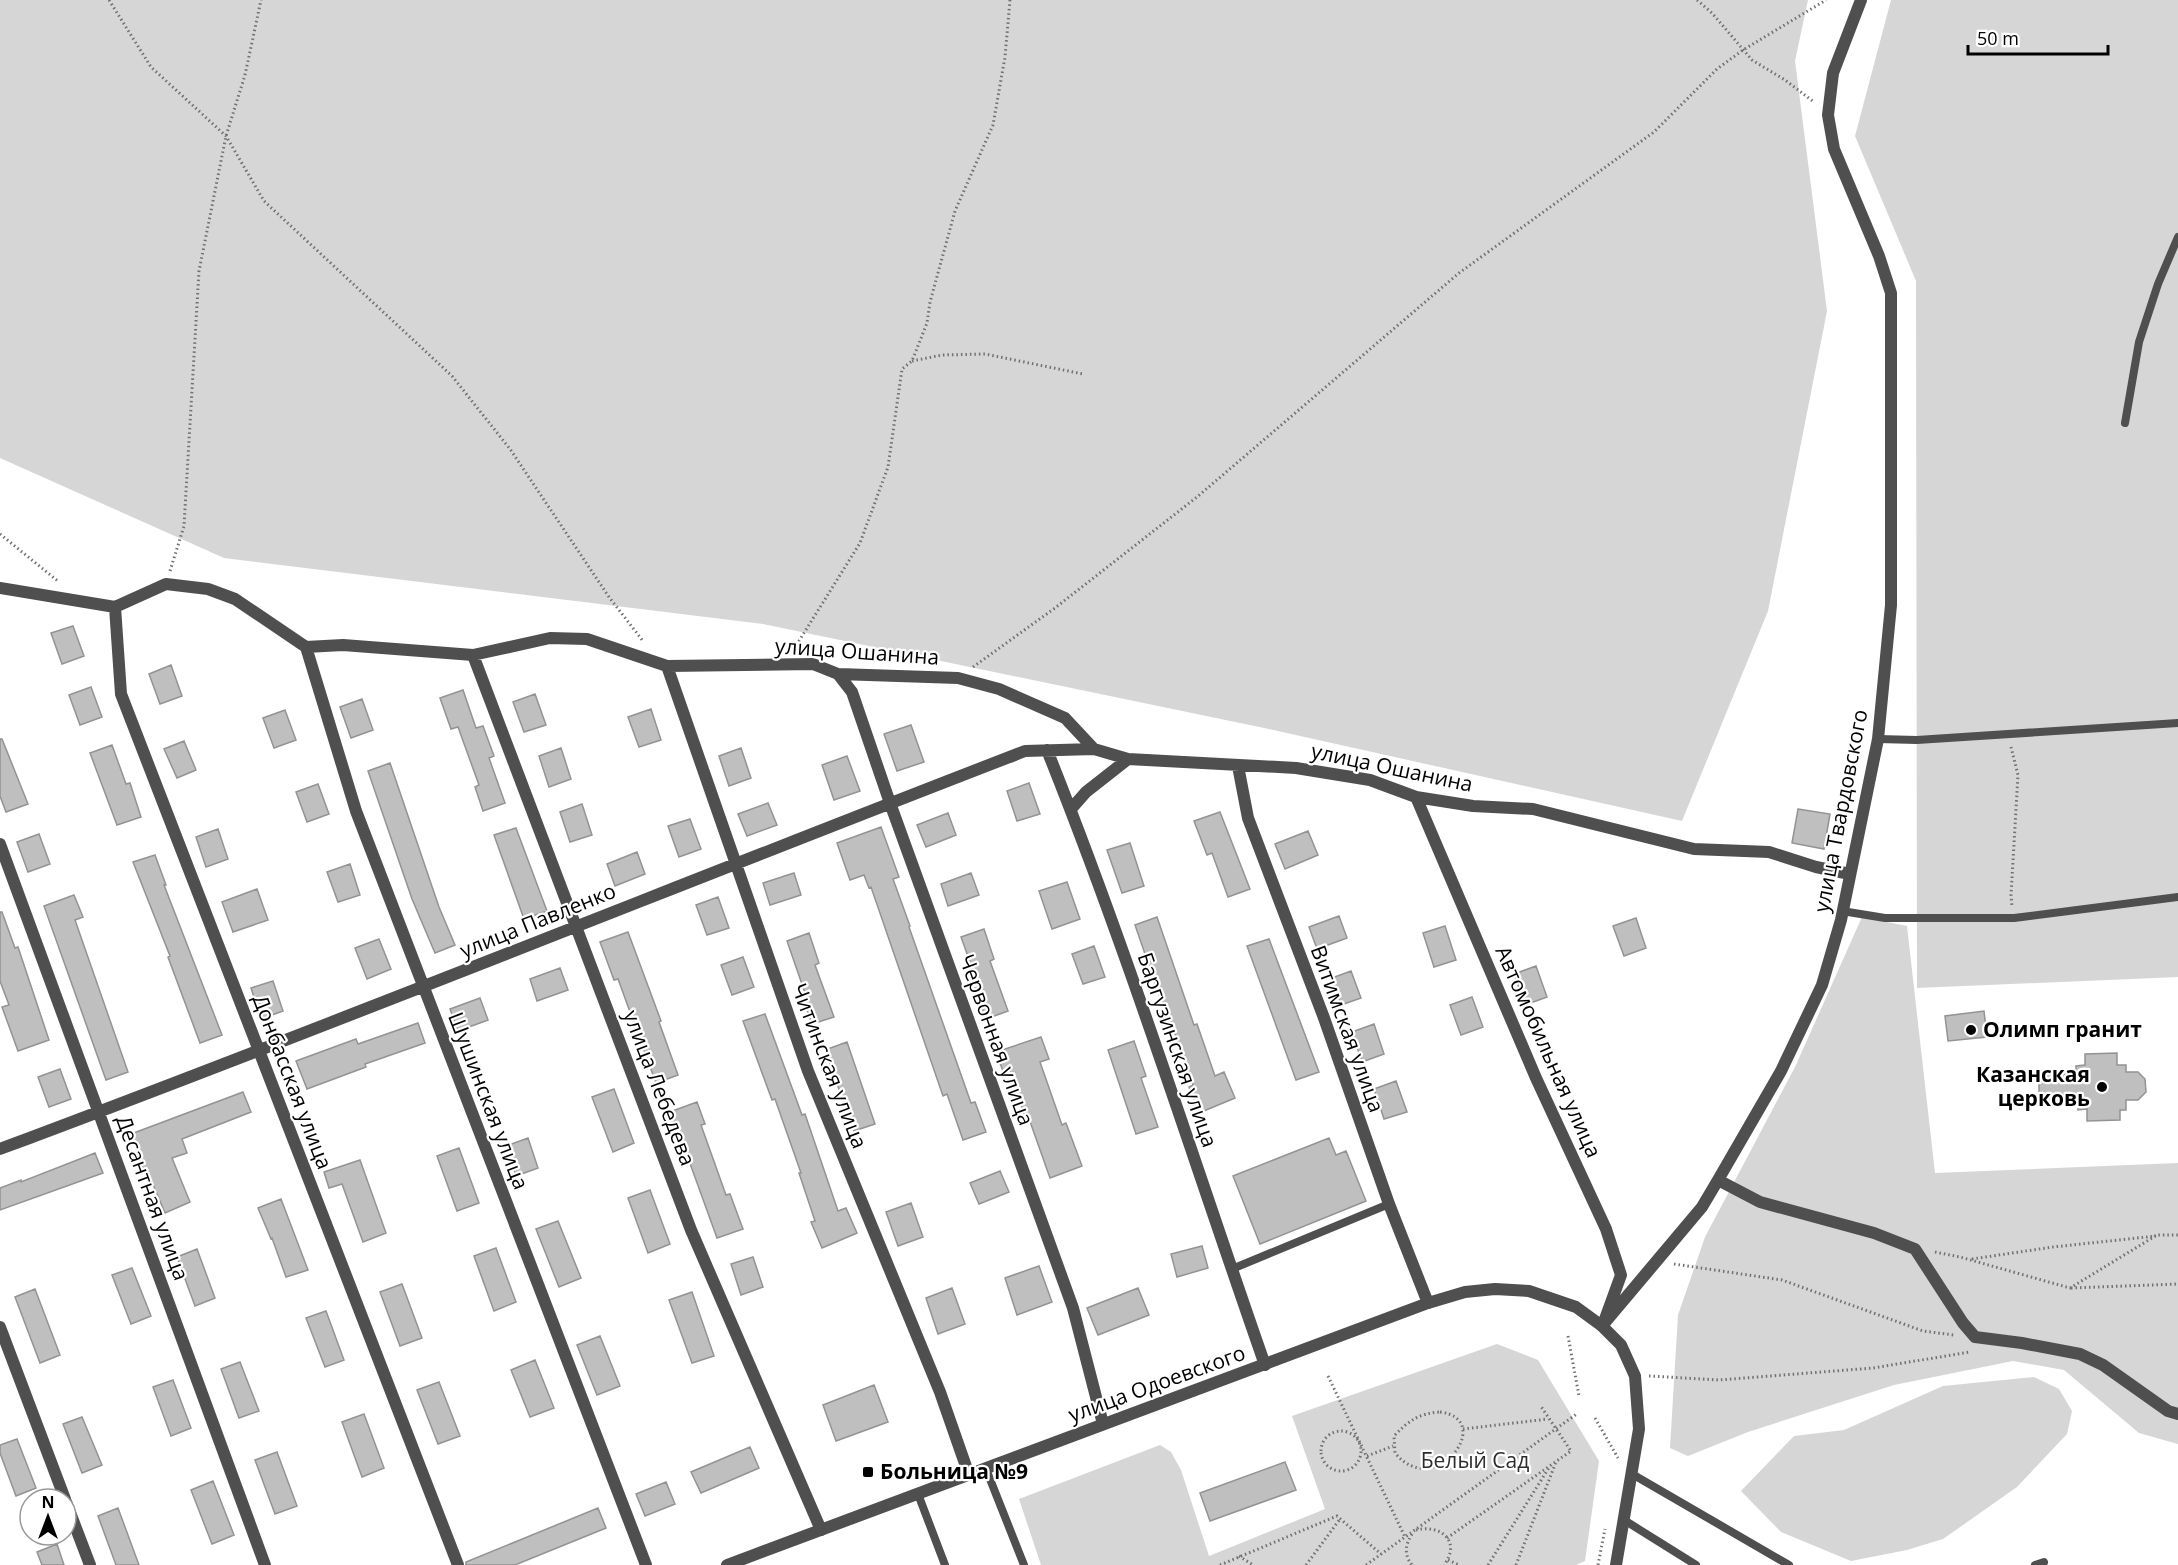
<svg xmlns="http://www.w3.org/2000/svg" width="2178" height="1565" font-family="'Open Sans',sans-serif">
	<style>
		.green { fill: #d6d6d6 }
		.building { fill: #bfbfbf; stroke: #939393; stroke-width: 1.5 }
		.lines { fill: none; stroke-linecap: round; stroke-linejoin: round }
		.path { stroke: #717171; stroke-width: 3; stroke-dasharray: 1.5 3; stroke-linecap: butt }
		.service { stroke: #4f4f4f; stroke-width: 8 }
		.minor { stroke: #4f4f4f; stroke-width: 12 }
		.tertiary { stroke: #4f4f4f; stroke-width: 12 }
		.poi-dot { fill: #000; stroke: #fff; stroke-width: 2 }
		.labels { text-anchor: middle; stroke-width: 4.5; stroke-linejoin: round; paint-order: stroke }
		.street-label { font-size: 21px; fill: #000; stroke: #fff }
		.poi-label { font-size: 21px; font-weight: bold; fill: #000; stroke: #fff; text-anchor: start }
		.park-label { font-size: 21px; fill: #2d2d2d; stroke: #fff }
	</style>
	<rect width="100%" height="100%" fill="#fff"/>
	<path class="green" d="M0,0H1808L1795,61L1827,311L1768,611L1682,821L1269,729L763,624L224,558L0,458Z
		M1891,0H2178V977L1917,988L1916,281L1855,136Z
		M1862,917L1907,926L1935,1173L2178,1163V1444L2139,1433L2064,1370L2013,1361L1894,1385L1748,1432L1688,1456L1670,1448L1678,1315L1705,1237L1795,1067Z
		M1497,1344L1538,1360L1599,1461L1585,1561L1576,1565H1041L1019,1499L1160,1445L1171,1452L1181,1470L1209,1556L1325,1509L1292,1416Z
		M2034,1377L2059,1389L2072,1411L2067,1434L2017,1487L1943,1539L1907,1550L1851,1561L1781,1532L1741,1491L1794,1436L1844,1430L1943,1386Z"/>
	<path class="building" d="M73,626L84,656L62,664L51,633Z
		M171,665L182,696L160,704L149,674Z
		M91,687L102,717L80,725L69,695Z
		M463,690L476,728L483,726L494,756L489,758L505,803L483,811L475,787L479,785L458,727L451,729L440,698Z
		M535,694L546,725L524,732L513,702Z
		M362,699L373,730L351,738L340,707Z
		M651,709L661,740L639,747L628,717Z
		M285,710L296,740L274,748L263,718Z
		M911,725L924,762L897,771L884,734Z
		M0,739H2L28,804L6,812L0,796Z
		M184,741L196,770L177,778L164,749Z
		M112,745L126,784L130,783L141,817L117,825L90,753Z
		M561,748L571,779L549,787L539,756Z
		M741,748L751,778L729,786L719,756Z
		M847,756L860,791L834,800L822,765Z
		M390,763L439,907L455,945L435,953L412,899L368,771Z
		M1029,783L1040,814L1017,821L1007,791Z
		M318,784L329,814L307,822L296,792Z
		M768,803L777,825L747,836L738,814Z
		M582,804L592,835L570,842L560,812Z
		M1798,809L1830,814L1824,849L1792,843Z
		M1220,812L1250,889L1228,897L1212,853L1207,855L1194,821Z
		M948,813L956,835L926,847L917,825Z
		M690,819L701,849L679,857L668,826Z
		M881,827L899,877L893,879L910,926L909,927L971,1103L975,1102L986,1132L963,1140L947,1094L943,1096L871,887L869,888L864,875L850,880L837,843Z
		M516,828L547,911L524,919L494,835Z
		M218,829L228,859L206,867L196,837Z
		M1308,831L1318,855L1285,869L1275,844Z
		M39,834L50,864L28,872L17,842Z
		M1130,843L1144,886L1122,893L1107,850Z
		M637,852L645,874L615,886L607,864Z
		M155,855L166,885H164L222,1035L200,1043L168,957L170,956L133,862Z
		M350,864L360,895L338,902L327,872Z
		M794,873L801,895L770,905L763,883Z
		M971,873L979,895L948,906L941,884Z
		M1067,882L1080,919L1052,929L1039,891Z
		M257,889L268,920L233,932L222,902Z
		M74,895L83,917L75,920L128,1072L106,1080L44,906Z
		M718,897L729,928L707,935L696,905Z
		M0,912H2L15,948L18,947L49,1040L18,1051L2,1007L9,1005L0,981Z
		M1339,916L1347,938L1317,949L1309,927Z
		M1157,917L1194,1025L1197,1024L1215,1076L1224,1072L1235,1098L1199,1113L1189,1087L1193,1085L1166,1008L1164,1009L1135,925Z
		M1636,918L1646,948L1624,956L1613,926Z
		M1445,926L1456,960L1434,967L1423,933Z
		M984,929L994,959L990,961L1008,1011L986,1019L975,988L979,987L961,937Z
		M628,932L661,1021L659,1022L678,1075L656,1083L618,979L614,980L600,942Z
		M809,933L819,963L815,965L834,1017L812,1024L801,994L805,993L787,941Z
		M379,939L391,969L367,979L355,948Z
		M1269,939L1319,1072L1296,1080L1247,946Z
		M1094,946L1105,977L1083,984L1072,954Z
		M743,957L754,987L732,995L721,965Z
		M1536,966L1547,997L1525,1005L1514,974Z
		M560,968L568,990L537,1001L530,979Z
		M1351,971L1361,998L1341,1005L1332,978Z
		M273,981L283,1011L261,1019L251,988Z
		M1472,997L1483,1027L1461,1035L1450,1005Z
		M480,998L488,1020L458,1031L450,1009Z
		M1984,1011L1987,1037L1948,1041L1945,1016Z
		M765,1014L802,1115L805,1114L838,1211L846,1208L857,1233L822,1248L811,1222L815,1221L799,1173H801L775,1099L772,1100L743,1021Z
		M418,1023L425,1043L365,1064L366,1067L307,1089L296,1061L356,1039L358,1044Z
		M1374,1024L1384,1054L1362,1062L1352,1032Z
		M1041,1037L1049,1059L1040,1062L1062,1125L1066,1123L1082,1166L1050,1178L1027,1113L1024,1114L1010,1072L1004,1074L996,1052Z
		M1134,1041L1146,1076L1141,1078L1158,1127L1136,1134L1108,1050Z
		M847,1042L875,1124L854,1131L825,1050Z
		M2117,1053V1065H2126V1072H2138L2145,1079L2146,1092L2138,1100H2126V1110H2120V1120L2087,1121V1109L2078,1110V1101L2039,1102V1074H2076V1066L2085,1065V1054Z
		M60,1069L71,1099L49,1107L38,1077Z
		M1396,1081L1407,1112L1384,1119L1374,1089Z
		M614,1089L634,1143L613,1152L592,1097Z
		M243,1092L251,1112L182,1139L187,1153L172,1158L190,1202L165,1213L146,1168L143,1169L131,1134Z
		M697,1102L705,1124L701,1125L726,1195L730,1194L743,1229L717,1238L679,1133L675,1135L667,1113Z
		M528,1138L538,1168L516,1176L506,1146Z
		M1329,1138L1336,1155L1346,1151L1366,1201L1260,1244L1233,1176Z
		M459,1148L479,1203L457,1211L437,1156Z
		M95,1153L103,1173L0,1210V1188L21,1180V1182Z
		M360,1160L386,1233L363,1242L342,1184L329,1188L324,1172Z
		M1000,1171L1009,1192L979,1204L970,1183Z
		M650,1190L670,1244L648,1253L628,1198Z
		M281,1199L308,1270L286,1277L272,1238L271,1239L258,1208Z
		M911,1203L923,1237L898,1246L886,1212Z
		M558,1221L581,1278L559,1287L536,1229Z
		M1202,1246L1208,1268L1177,1277L1171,1254Z
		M496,1248L516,1302L494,1311L474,1256Z
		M197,1249L215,1298L195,1306L177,1257Z
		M753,1257L763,1287L741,1295L731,1264Z
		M1039,1266L1052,1302L1017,1315L1005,1278Z
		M132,1268L151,1316L131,1324L112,1275Z
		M402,1284L422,1338L400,1346L380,1292Z
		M952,1288L965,1324L938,1334L926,1298Z
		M1138,1288L1149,1315L1098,1335L1087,1308Z
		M35,1289L60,1355L40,1363L15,1297Z
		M692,1292L714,1356L692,1363L669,1300Z
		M326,1311L344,1360L325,1367L306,1318Z
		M600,1336L620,1386L597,1395L577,1345Z
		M535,1360L554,1408L530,1417L511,1370Z
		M240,1362L259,1411L239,1418L221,1369Z
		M173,1380L191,1428L171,1436L153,1387Z
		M439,1382L460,1436L438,1444L417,1390Z
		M874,1385L888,1422L836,1441L823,1405Z
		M364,1414L384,1468L362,1477L342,1422Z
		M82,1417L102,1465L82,1473L63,1424Z
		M17,1439L36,1488L16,1496L0,1453V1445Z
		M750,1447L759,1468L701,1493L691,1472Z
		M277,1452L297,1506L275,1514L255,1460Z
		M1285,1462L1296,1490L1210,1521L1200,1493Z
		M213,1481L234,1535L212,1544L191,1490Z
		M666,1482L675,1504L645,1516L636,1494Z
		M118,1508L139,1565H116L98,1516Z
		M598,1508L606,1528L515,1565H466V1562Z
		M57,1544L64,1565H42L37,1552Z"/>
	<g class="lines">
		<path class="path" d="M109,0L151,67L226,136L264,201L452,376L510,449L609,597L643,641
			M1697,0L1712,13L1752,60L1785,80L1814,102
			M912,361L942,355L985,354L1083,374
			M0,534L59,582
			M170,571L184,526L199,271L226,136L245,75L261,0
			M794,649L860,543L888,467L902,369L912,361L927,323L930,302L955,211L993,125L1005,57L1010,0
			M973,667L1055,608L1197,497L1459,273L1654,132L1717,69L1743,50L1826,0
			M2011,747L2018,775L2011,895L2012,907
			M1935,1252L1960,1257L2070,1288L2157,1235H2178
			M1972,1259L2053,1247L2156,1236
			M1674,1264L1782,1280L1923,1331L1954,1335
			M2071,1288L2178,1284
			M1568,1336L1579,1396
			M1328,1376L1405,1537
			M1649,1376L1719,1380L1873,1368L1970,1352
			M1440,1412C1497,1419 1435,1502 1395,1453L1394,1436C1408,1421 1420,1413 1440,1412Z
			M1595,1418L1618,1458
			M1463,1429L1548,1419
			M1321 1451a20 20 0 1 1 40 0a20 20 0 1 1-40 0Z
			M1367,1456L1393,1446
			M1416,1530C1440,1524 1462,1541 1444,1565
			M1412,1534C1405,1545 1404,1555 1412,1565
			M1447,1538L1571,1451L1540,1405
			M1239,1556L1253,1565
			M1448,1560L1459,1565
			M1220,1565L1337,1516L1381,1554
			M1306,1565L1340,1519
			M1366,1565L1578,1413
			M1488,1565L1550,1466
			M1516,1565L1556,1462
			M1598,1565L1605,1529"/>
		<path class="service" d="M2125,423L2139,342L2158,284L2178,237
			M1878,739L1917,740L2178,723
			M1842,911L1885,918H2014L2178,897
			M1232,1269L1389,1204
			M986,1469L1024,1565
			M1632,1474L1789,1565
			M918,1494L945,1565
			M1624,1520L1696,1565
			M2035,1565L2044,1562"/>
		<path class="minor" d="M0,588L115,607L166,584L208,589L235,599L306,647L343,645L473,655L550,638L587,639L667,666L813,664L838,674L958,678L999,689L1065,718L1094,749L1128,759L1296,768L1370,780L1416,797L1473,806L1533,809L1694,849L1769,852L1816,867L1850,874
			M115,607L121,694L458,1565
			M306,647L356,811L646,1565
			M473,655L691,1230L821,1530
			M667,666L808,1071L940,1392L969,1475
			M838,674L852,692L890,803L1073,1308L1103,1424
			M1047,750C1128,952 1193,1159 1265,1365
			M1238,766L1248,818L1324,1018L1389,1204L1428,1303
			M1416,797L1536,1078L1606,1229L1621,1275L1605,1319
			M1071,809L1086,792L1128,759
			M0,844L265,1565
			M0,1149C343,1021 683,883 1025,751L1094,749
			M1718,1180L1760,1202L1874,1233L1915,1249L1963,1323L1975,1337L2022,1343L2080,1354L2103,1365L2168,1411L2178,1414
			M1602,1326L1702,1207L1718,1180L1781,1071L1822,985L1841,920L1878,739L1891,605V293L1879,256L1834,149L1828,115L1833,73L1861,0
			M0,1327L65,1499
			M66,1502L90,1565"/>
		<path class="tertiary" d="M727,1565L1428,1303L1465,1292L1495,1289L1529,1291L1576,1307L1602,1326L1621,1345L1635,1376L1639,1429L1616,1565"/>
	</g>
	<g class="poi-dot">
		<circle cx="1971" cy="1030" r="6"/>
		<circle cx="2102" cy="1087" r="6"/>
		<rect x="862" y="1466" width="12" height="12" rx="3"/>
	</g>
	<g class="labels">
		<g class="street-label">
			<text transform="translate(857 652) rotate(4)" y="7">улица Ошанина</text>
			<text transform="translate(1392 768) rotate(12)" y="7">улица Ошанина</text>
			<text transform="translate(1841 811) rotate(-79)" y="7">улица Твардовского</text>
			<text transform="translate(538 921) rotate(-22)" y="7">улица Павленко</text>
			<text transform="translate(1347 1029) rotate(70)" y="7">Витимская улица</text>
			<text transform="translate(996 1040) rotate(70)" y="7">Червонная улица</text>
			<text transform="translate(1177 1050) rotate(71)" y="7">Баргузинская улица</text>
			<text transform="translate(1548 1052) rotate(66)" y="7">Автомобильная улица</text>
			<text transform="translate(829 1066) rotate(69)" y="7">Читинская улица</text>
			<text transform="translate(292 1082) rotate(69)" y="7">Донбасская улица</text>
			<text transform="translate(659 1088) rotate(69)" y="7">улица Лебедева</text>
			<text transform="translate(488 1101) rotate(69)" y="7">Шушинская улица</text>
			<text transform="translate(152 1198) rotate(70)" y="7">Десантная улица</text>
			<text transform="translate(1157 1384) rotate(-20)" y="7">улица Одоевского</text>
		</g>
		<g class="poi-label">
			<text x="1983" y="1037">Олимп гранит</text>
			<text x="2090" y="1082" text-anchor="end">Казанская<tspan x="2090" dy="24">церковь</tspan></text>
			<text x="880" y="1479">Больница №9</text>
		</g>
		<g class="park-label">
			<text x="1475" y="1468">Белый Сад</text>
		</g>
	</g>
	<g transform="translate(48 1517)"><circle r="28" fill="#ffffff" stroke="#999999" stroke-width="1.5"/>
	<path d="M0-4.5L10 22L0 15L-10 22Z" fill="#000000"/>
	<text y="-9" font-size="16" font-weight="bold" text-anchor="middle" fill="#000000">N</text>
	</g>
	<path d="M1968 45v9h140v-9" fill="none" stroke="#000000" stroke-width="3"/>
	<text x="1977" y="45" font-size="18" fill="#000000" stroke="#ffffff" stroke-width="4.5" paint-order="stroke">50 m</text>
</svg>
